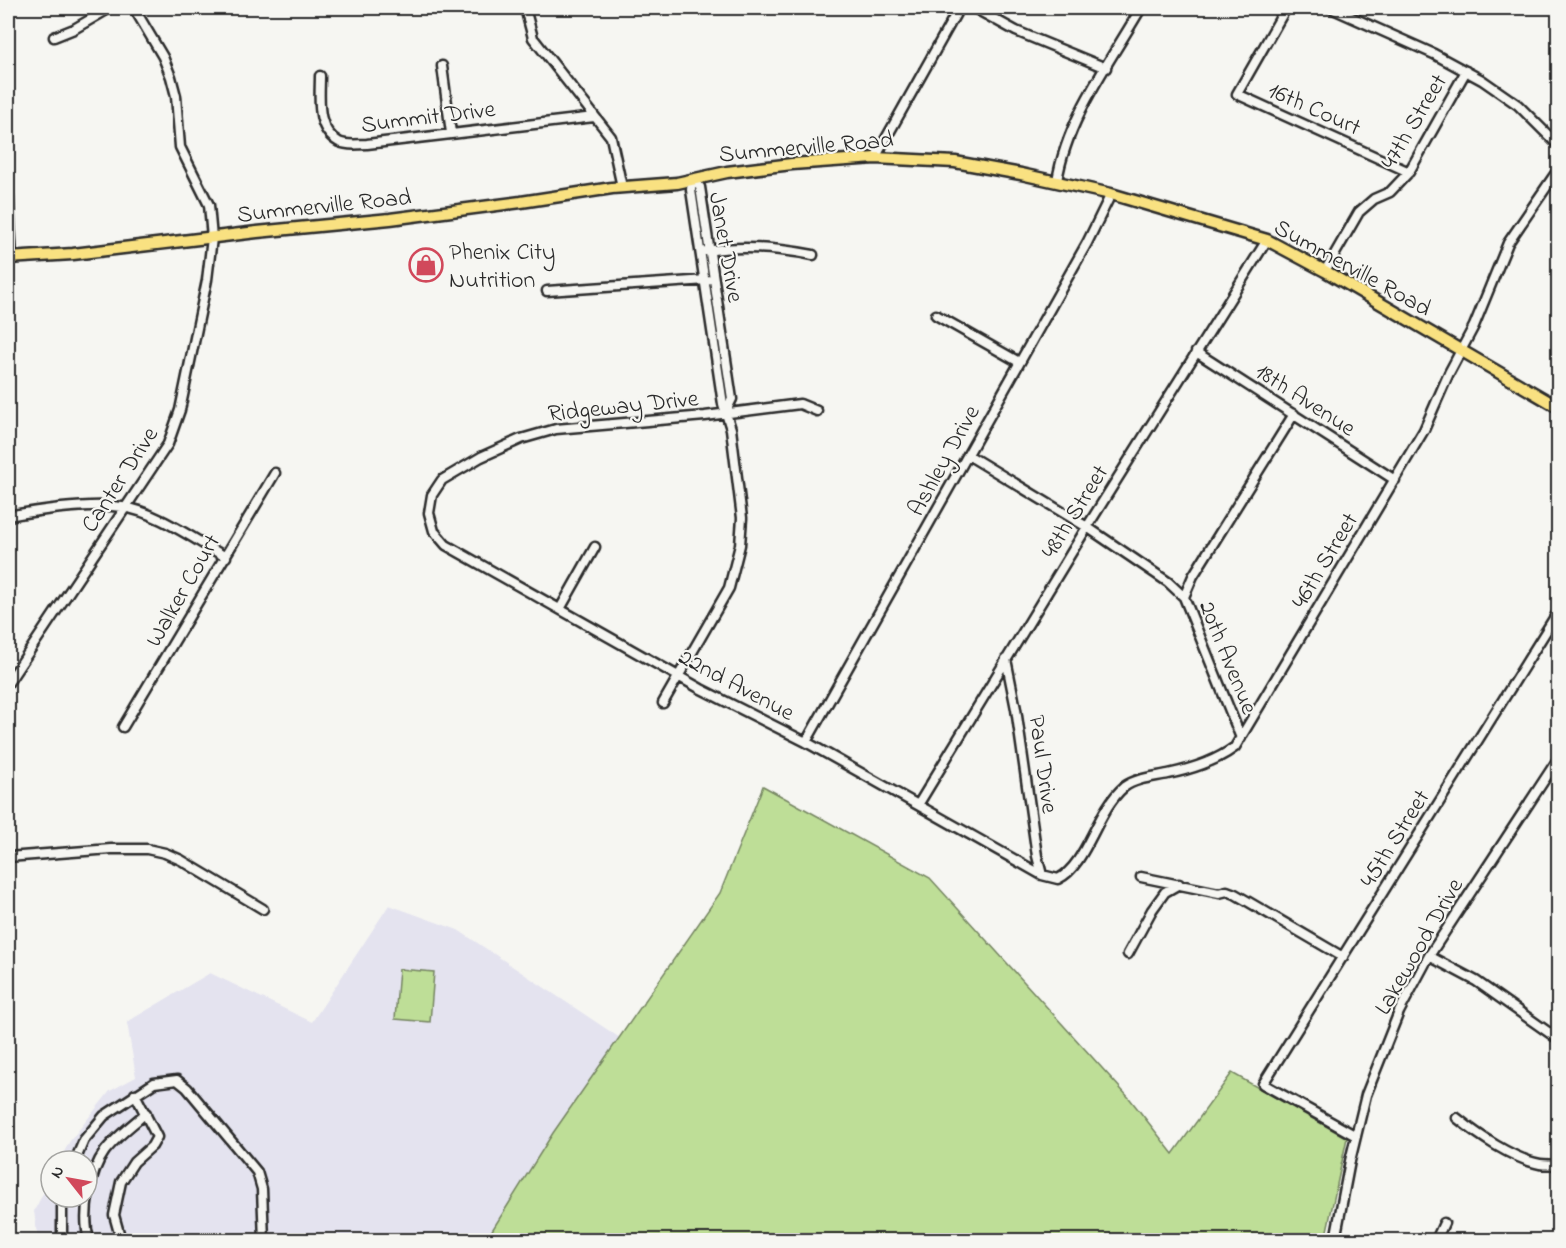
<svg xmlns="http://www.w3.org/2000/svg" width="1566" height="1248" font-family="'Indie Flower',sans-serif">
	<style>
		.built { fill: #e4e3ef }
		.green { fill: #bede97; stroke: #748461; stroke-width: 1.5 }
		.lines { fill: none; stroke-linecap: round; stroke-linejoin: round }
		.minor-casing { stroke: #2b2b2b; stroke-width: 13 }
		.major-casing { stroke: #2b2b2b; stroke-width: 15 }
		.minor { stroke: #f6f6f2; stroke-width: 8 }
		.major { stroke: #f9e181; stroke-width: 10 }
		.labels { text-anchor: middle; stroke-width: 4.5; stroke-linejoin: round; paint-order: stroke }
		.street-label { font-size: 24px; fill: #2b2b2b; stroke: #f6f6f2 }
		.poi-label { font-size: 24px; fill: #2b2b2b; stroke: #f6f6f2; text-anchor: start }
	</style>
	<rect width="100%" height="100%" fill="#f6f6f2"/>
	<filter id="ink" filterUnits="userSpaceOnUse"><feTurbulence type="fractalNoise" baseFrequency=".0167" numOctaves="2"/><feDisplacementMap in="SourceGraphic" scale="12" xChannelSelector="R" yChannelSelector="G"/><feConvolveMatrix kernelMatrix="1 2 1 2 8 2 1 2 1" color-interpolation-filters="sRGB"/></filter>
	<g filter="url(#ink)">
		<path class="built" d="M389,905L458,930L620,1038L553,1133L486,1240H38L34,1211L51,1178V1197H87V1161H59L70,1141L110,1091L136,1077L127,1022L210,973L312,1022Z"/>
		<path class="green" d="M763,786L930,878L1130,1099L1173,1154L1232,1073L1347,1138L1325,1240H486L553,1133L720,893Z
			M399,969L434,972L430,1022L395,1019Z"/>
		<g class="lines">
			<defs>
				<path id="minor" d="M525,8L533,38L611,137L622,187
					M970,8L976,9L1016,31L1106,68
					M1286,8L1237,94L1409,172
					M1331,8L1434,54L1482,80L1518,105L1558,145
					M54,37L74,29L110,8
					M442,66L451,133
					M320,76C320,98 315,129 339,142C347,146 358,144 367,144L594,117
					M875,158L959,8
					M692,179L700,187L732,399L725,413
					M1057,181C1067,118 1110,62 1141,8
					M8,184L12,258
					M706,251C742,245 777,248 813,255
					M1325,271L1359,212L1374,199L1390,192L1409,172L1466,71
					M547,291L707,280
					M936,315L1019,362
					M1196,352L1395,480
					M817,411L800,404L705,416L556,429L521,439L481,457L442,480L432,495L429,513L434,531L446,545L701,689L806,742L1042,875L1058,879C1087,865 1096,811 1124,787C1136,778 1154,777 1168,774C1192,769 1215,762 1235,747L1424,430L1449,373L1474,326L1508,243L1558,170
					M968,455L1087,527L1168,582L1184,597L1241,738
					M8,516C41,510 88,503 122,507C156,511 196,541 226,557
					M1184,597L1193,576L1294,414
					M560,609L595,547
					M1006,659L1016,709L1037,856L1042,875
					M8,683L168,444L180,410L207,280L212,238L209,205L180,147L176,96L171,77L163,57L134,8
					M663,703L729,588L740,545L742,518L731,429L723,404L691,190L692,179
					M123,727L275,473
					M806,742L1087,243L1111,194
					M918,805L1087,527L1267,240
					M8,857L111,849H147L165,853L181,860L263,909
					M1141,877L1219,893L1227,891L1235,894L1343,957
					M1128,954L1152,910L1165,892L1179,884
					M1429,956L1476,981L1558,1039
					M1457,1118C1478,1135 1513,1159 1540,1164C1546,1165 1552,1164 1558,1165
					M1356,1136L1263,1084L1558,612
					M75,1161L84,1140L104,1116L154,1083L177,1080L187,1088L257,1172L262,1189L264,1240
					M62,1240V1197
					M89,1240C82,1215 89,1173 105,1151C117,1136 132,1125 146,1113
					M121,1240L114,1215L121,1182L134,1162L152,1146L157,1137L135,1094
					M1335,1240L1350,1161L1366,1095L1399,1012L1429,956L1558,759
					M1436,1240L1444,1223"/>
				<path id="major" d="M8,258L73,254L257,232L390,219L521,202L612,188L677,183L727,172L792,164L875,158L955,162L1021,174L1111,194L1267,240L1325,271L1558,407"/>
			</defs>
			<use href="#minor" class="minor-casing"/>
			<use href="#major" class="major-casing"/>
			<use href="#minor" class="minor"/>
			<use href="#major" class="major"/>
		</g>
	</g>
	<defs>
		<symbol id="shop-ring" viewBox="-11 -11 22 22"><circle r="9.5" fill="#f6f6f2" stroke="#d1495b" stroke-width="1.5"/><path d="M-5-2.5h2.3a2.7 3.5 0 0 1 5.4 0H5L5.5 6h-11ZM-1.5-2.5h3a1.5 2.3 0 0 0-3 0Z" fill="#d1495b"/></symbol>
	</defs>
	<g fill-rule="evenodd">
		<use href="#shop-ring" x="407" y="246" width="38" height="38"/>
	</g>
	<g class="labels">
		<g class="street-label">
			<text transform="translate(1315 108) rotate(24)" y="8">16th Court</text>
			<text transform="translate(428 116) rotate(-7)" y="8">Summit Drive</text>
			<text transform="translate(1413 121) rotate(-59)" y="8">47th Street</text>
			<text transform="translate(806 146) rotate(-5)" y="8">Summerville Road</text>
			<text transform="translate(324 205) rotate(-6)" y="8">Summerville Road</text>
			<text transform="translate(727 247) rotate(80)" y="8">Janet Drive</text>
			<text transform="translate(1353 267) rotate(29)" y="8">Summerville Road</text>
			<text transform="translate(1306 399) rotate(33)" y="8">18th Avenue</text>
			<text transform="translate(623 405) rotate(-6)" y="8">Ridgeway Drive</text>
			<text transform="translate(943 460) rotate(-61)" y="8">Ashley Drive</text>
			<text transform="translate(119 479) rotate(-57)" y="8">Canter Drive</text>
			<text transform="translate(1074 511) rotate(-58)" y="8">48th Street</text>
			<text transform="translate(1324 560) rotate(-59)" y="8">46th Street</text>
			<text transform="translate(182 590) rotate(-60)" y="8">Walker Court</text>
			<text transform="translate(1229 657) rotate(68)" y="8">20th Avenue</text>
			<text transform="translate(737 684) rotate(28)" y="8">22nd Avenue</text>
			<text transform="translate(1044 764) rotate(82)" y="8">Paul Drive</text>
			<text transform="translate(1394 838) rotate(-58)" y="8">45th Street</text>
			<text transform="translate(1418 946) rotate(-60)" y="8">Lakewood Drive</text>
		</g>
		<g class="poi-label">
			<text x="449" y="259">Phenix City<tspan x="449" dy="28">Nutrition</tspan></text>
		</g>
	</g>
	<rect width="1566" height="1248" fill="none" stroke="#f6f6f2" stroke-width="30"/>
	<rect x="15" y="15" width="1536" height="1218" fill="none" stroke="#2b2b2b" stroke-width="2" filter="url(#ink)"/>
	<g transform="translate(69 1179) rotate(301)"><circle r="28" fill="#f6f6f2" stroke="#a5a5a2" stroke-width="1.5"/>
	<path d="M0-4.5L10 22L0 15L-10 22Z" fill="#d1495b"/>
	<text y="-9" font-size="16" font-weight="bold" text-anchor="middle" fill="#2b2b2b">N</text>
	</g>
</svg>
